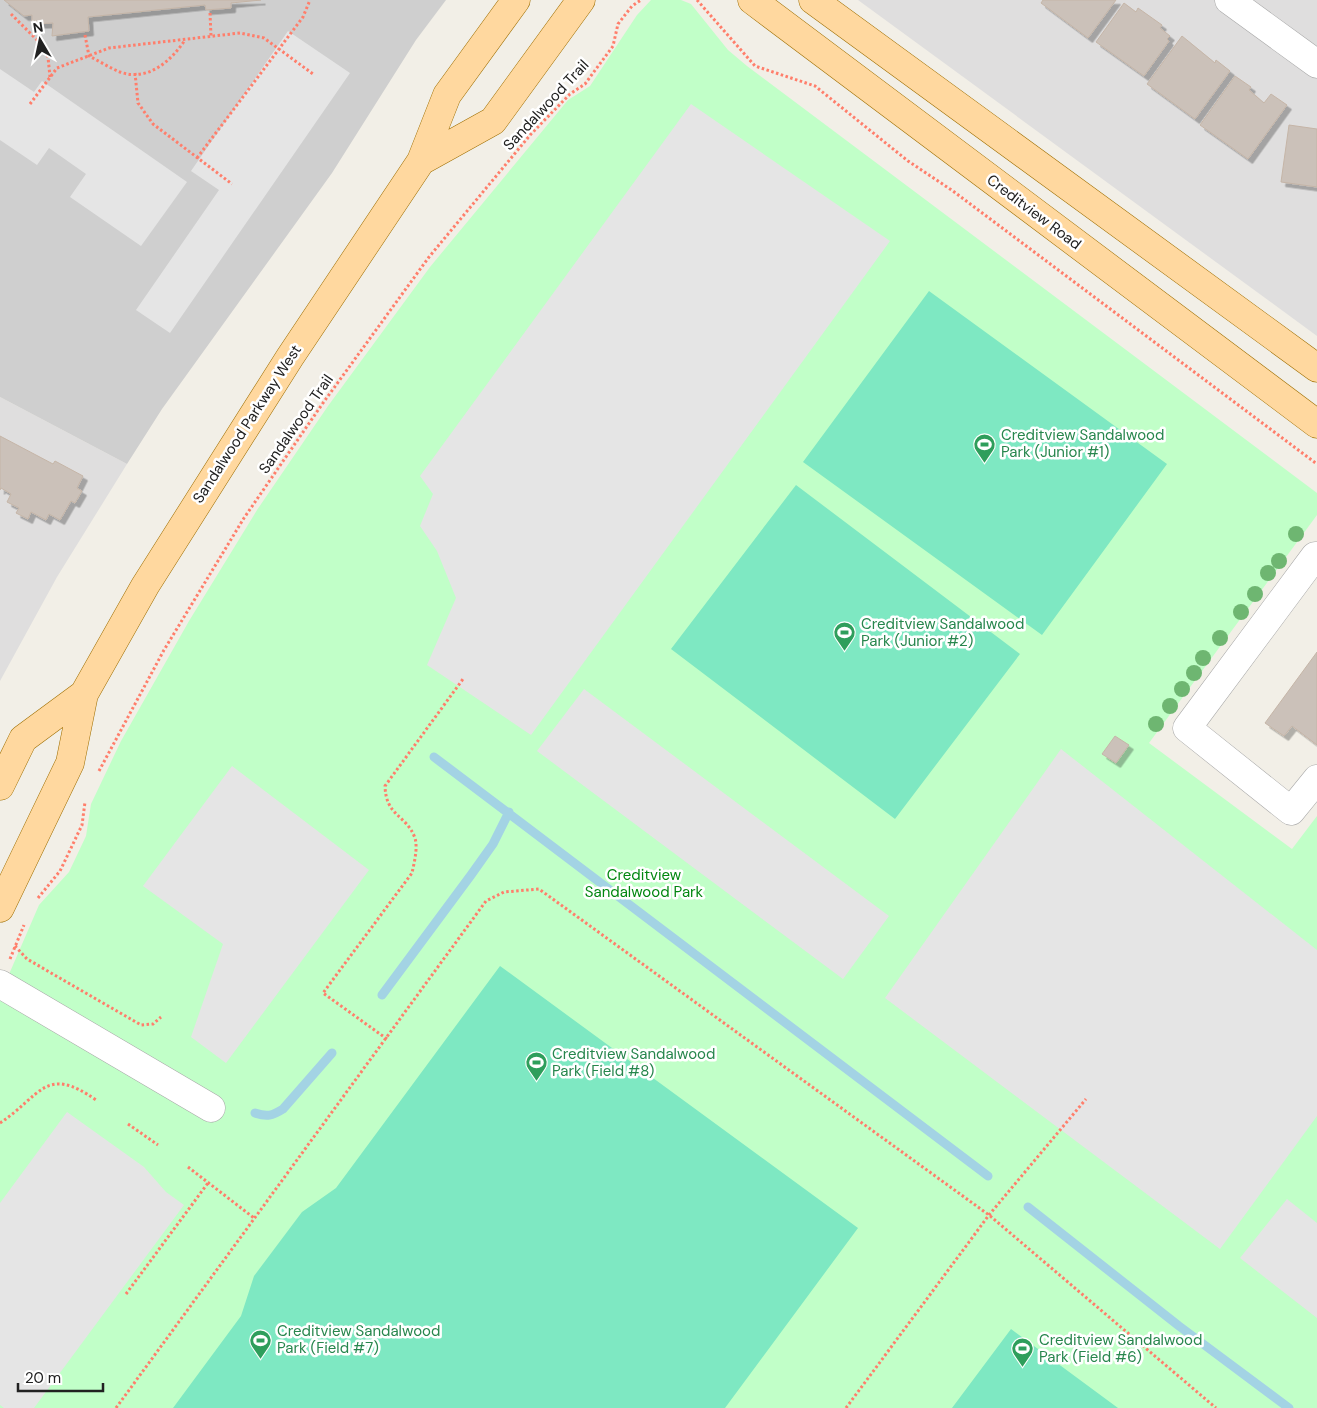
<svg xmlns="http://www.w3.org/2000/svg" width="1317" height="1408" font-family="'DM Sans',sans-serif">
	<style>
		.residential { fill: #dfdede }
		.religious { fill: #cfcfcf }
		.park { fill: #c1ffc8 }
		.pitch { fill: #7ee8c2 }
		.parking { fill: #e5e5e5 }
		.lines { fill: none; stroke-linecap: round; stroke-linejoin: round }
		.stream { stroke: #a3d3e4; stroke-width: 9 }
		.building { fill: #cbc1b9; stroke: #c5b5a7; filter: url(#shadow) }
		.minor-casing { stroke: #a8a8a8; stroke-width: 29 }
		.major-casing { stroke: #9e6e00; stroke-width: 29 }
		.path { stroke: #ff7e6b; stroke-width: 3; stroke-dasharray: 2.5 2.5; stroke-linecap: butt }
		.minor { stroke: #fff; stroke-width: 28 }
		.major { stroke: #ffd89f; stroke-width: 28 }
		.tree { fill: #6eb671 }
		.labels { text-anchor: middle; stroke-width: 5; stroke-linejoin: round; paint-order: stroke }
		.street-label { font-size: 15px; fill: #212121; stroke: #fff }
		.leisure-label { font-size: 15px; fill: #27864d; stroke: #fff; text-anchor: start }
		.park-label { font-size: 15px; fill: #028710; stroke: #fff }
	</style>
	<defs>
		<filter id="shadow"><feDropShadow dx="4.5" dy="4.5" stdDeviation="0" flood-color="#0004"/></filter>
	</defs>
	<rect width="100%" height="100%" fill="#f2efe7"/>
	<path class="residential" d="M858,0H1317V336Z
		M0,397L127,464L57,577L0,681Z"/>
	<path class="religious" d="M0,0H446L416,40L332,173L162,409L127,464L0,397Z"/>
	<path class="park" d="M651,0H681L691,4L728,50L747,66L1317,493V515L1149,743L1292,849L1317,816V1408H0V995L39,905L69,872L86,836L91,804L121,741L189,621L257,510L328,406L430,267L568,100L590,86L637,15Z"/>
	<path class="pitch" d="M929,291L1167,464L1042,635L803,462Z
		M796,485L1020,654L895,819L671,649Z
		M500,966L858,1228L725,1408H173L241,1316L254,1276L302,1212L336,1188Z
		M1011,1329L1118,1408H952Z"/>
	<path class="parking" d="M288,31L350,73L170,333L136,310L219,190L191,171Z
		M0,69L34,92L42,81L187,182L141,246L70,197L86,174L49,148L37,165L0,140Z
		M691,104L890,241L531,735L427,665L456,598L437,551L420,526L433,494L420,476Z
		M584,689L889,916L843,979L537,751Z
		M1061,749L1317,950V1116L1220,1249L885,998Z
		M232,766L369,870L226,1063L191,1037L223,944L143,886Z
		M67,1112L144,1167L166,1192L184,1205L34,1408H4L0,1405V1203Z
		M1287,1199L1317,1223V1318L1240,1258Z"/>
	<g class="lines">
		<path class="stream" d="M434,757L988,1176
			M382,995L471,875L493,844L509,812
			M255,1113C267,1117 272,1116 283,1109L332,1053
			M1028,1207L1179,1326L1289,1408"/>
	</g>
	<path class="building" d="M4,0H261L231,3V8L206,10L205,5L88,17L89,31L52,36L53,23L32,24V15L24,16Z
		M1043,0H1116L1088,38L1041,3Z
		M1124,3L1136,12L1138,8L1162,25L1160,28L1170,36L1167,39L1169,41L1144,76L1096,42Z
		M1182,36L1215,63L1216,60L1230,71L1195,119L1147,84Z
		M1235,76L1251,87L1249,90L1264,103L1271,94L1287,105L1248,159L1200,125Z
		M1289,125L1317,129V187L1281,182Z
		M0,436L53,464L55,461L83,476L77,488L82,491L75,503L71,501L60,520L49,514L46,520L31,512L28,519L16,513L19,508L7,502L11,494L1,488L0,490Z
		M1317,652V745L1292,726L1284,736L1265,723Z
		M1115,736L1129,745L1116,763L1102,754Z"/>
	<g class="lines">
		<defs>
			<path id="minor" d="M1229,0L1317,64
				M1317,557L1315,556L1187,728L1291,811L1317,779
				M0,984L211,1108"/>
			<path id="major" d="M752,0L1317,424
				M813,0L1317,368
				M421,161L493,121L581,0
				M0,786L23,739L84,694
				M0,908L70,763L84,694L145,586L290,357L421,161L447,95L516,0"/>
		</defs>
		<use href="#minor" class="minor-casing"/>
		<use href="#major" class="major-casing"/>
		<path class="path" d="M697,0L755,66L815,86L908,161L953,191L1317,464
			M210,13L211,36
			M11,14L41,44L48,57L50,77
			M85,35L89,56C99,61 110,68 120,72C148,82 171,61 185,40
			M135,73L138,103L153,124L232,184
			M30,104L57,68L109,48L240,33L264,38L313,74
			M197,158L303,17L310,0
			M99,771L164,650L244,518L323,403L429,257L531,134L570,94L585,84L613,46L618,24L632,6L641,0
			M38,898L60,871L82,825L85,802
			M15,946L27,959L141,1025L153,1024L161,1017
			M10,959L24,925
			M387,1039L323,993L412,873C414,863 418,849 415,838C406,814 386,817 385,786L463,679
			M0,1123C41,1096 45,1064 96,1100
			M128,1124L158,1145
			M188,1167L254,1218
			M126,1294L208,1183
			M116,1408L486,901L504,892L539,889L989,1215L1216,1408
			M846,1408L989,1215L1086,1099"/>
		<use href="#minor" class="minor"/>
		<use href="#major" class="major"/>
	</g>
	<g class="tree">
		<circle cx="1296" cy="534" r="8"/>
		<circle cx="1279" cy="561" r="8"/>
		<circle cx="1268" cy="573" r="8"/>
		<circle cx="1255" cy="594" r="8"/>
		<circle cx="1241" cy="612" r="8"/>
		<circle cx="1220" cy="638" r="8"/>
		<circle cx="1203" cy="658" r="8"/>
		<circle cx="1194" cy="673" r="8"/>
		<circle cx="1182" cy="689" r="8"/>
		<circle cx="1170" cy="706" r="8"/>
		<circle cx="1156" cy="724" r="8"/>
	</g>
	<defs>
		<symbol id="stadium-pin" viewBox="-11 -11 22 30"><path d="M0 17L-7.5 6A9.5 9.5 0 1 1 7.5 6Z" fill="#2e9e5b" stroke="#fff"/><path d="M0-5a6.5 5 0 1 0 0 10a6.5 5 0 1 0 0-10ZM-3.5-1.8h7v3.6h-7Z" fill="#fff"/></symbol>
	</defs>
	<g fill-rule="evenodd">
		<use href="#stadium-pin" x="972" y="432" width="25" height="34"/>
		<use href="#stadium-pin" x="832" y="620" width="25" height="34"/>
		<use href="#stadium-pin" x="524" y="1050" width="25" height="34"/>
		<use href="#stadium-pin" x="248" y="1328" width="25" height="34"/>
		<use href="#stadium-pin" x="1010" y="1336" width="25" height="34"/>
	</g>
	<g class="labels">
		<g class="street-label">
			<text transform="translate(546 105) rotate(-47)" y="5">Sandalwood Trail</text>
			<text transform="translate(1034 212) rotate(37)" y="5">Creditview Road</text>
			<text transform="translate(247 424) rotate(-57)" y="5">Sandalwood Parkway West</text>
			<text transform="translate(296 424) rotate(-55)" y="5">Sandalwood Trail</text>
		</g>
		<g class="leisure-label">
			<text x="1001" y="440">Creditview Sandalwood<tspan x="1001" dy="17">Park (Junior #1)</tspan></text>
			<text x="861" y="629">Creditview Sandalwood<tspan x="861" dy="17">Park (Junior #2)</tspan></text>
			<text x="552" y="1059">Creditview Sandalwood<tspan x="552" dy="17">Park (Field #8)</tspan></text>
			<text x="277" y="1336">Creditview Sandalwood<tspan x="277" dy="17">Park (Field #7)</tspan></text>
			<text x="1039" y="1345">Creditview Sandalwood<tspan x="1039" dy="17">Park (Field #6)</tspan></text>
		</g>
		<g class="park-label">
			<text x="644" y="880">Creditview<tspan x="644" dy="17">Sandalwood Park</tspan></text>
		</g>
	</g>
	<g transform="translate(40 40) rotate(351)" stroke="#ffffff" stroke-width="4" paint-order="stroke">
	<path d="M0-4L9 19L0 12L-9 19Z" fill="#212121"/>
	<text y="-8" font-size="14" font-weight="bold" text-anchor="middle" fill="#212121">N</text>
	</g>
	<path d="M18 1383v8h85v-8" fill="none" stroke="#212121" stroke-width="2.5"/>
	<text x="25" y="1383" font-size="15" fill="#212121" stroke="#ffffff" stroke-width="4" paint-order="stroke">20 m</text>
</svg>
